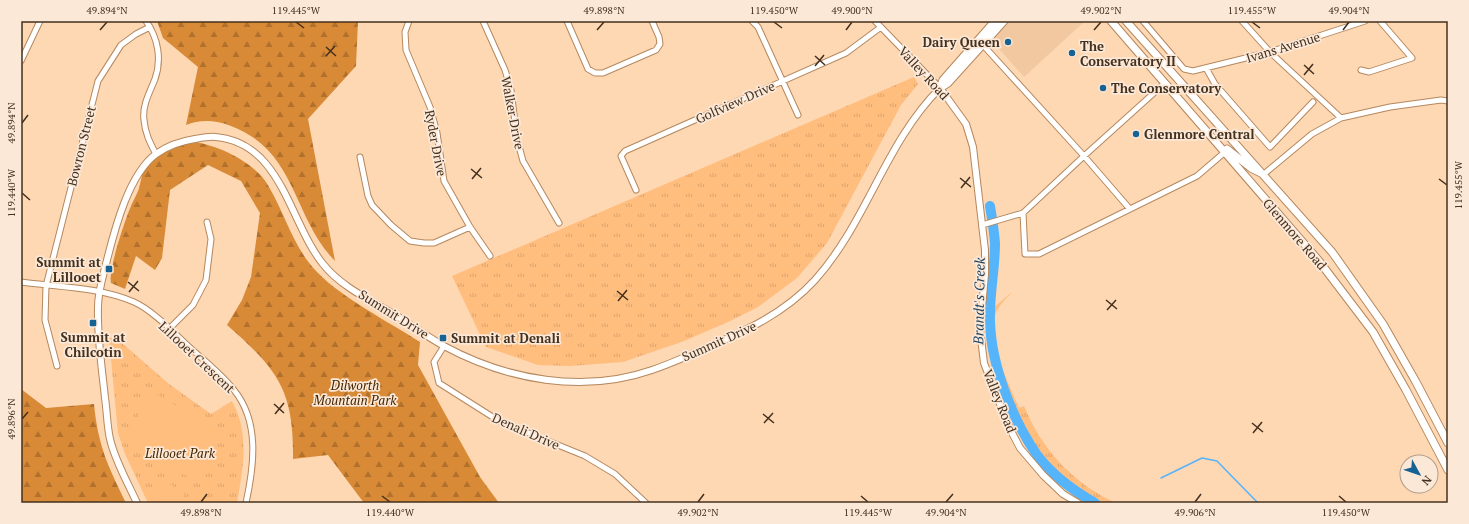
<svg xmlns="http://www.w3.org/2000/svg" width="1469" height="524" font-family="'PT Serif',serif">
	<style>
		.built { fill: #f2c8a1 }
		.grass { fill: url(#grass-tufts) }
		.forest { fill: url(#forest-firs) }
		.pitch { fill: #ffbd7e }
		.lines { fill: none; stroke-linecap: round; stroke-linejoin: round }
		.stream { stroke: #56b4fb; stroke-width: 1.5 }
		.river { stroke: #56b4fb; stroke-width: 10 }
		.minor-casing { stroke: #b5885e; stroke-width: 7 }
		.tertiary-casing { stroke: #b5885e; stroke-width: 8 }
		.secondary-casing { stroke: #b5885e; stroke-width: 9 }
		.minor { stroke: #fff; stroke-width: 5 }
		.tertiary { stroke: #fff; stroke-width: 6 }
		.secondary { stroke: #fff; stroke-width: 7 }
		.ticks { fill: none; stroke: #43301e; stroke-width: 1.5 }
		.poi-dot { fill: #156295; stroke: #fce8d7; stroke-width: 1.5 }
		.labels { text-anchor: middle; stroke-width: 3.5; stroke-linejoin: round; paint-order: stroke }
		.poi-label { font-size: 13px; font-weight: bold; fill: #43301e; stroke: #fce8d7; text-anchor: start }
		.street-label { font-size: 13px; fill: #43301e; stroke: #fce8d7 }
		.park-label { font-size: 13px; font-style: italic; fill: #442501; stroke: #fce8d7 }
		.water-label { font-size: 14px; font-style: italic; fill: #1e4461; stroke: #fce8d7 }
		.neatline { fill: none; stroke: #43301e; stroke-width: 1.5 }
		.ticks-label { font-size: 10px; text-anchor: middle; fill: #43301e }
	</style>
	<defs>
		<pattern id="grass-tufts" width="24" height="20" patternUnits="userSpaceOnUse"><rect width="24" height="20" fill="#ffbd7e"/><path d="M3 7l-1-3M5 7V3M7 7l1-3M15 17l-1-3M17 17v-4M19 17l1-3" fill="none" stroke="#dca36c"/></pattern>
		<pattern id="forest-firs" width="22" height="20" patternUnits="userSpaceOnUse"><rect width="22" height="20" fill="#d88a36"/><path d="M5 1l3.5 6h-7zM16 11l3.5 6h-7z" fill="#b1712d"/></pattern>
	</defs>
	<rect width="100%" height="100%" fill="#fed7b3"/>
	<path class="built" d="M1010,21H1085L1024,77L992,41Z"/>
	<path class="grass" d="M914,77L918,84L901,105L827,243L797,278L758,307L728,322L684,341L623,362L570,366L538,365L486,347L452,276Z
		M1012,292C1006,299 998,306 995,315C987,342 1009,383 1019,408L1024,406C1041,448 1073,484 1116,503H1089L1082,499L1054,477L1026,444L1011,416L991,359L986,336V314Z
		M109,338H116L169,384L211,414L232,401C250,434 243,468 237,503H148L125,454L118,433Z"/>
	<path class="forest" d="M157,21H358L356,66L308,119L335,261C292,217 297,151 231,126C216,120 200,119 186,125L198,67L163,38Z
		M189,141C216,144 256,162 269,187C286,216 293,247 317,272C342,298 389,322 420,342L418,365L480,477L499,503H364L328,455L293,459C294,389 277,369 227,325L242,300L251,277L260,213L241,181L208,165L170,190L162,258L155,270L136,256L125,289L111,283C108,270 125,220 131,206C134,199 139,191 140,184C143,174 143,164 150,155C161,143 175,143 189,141Z
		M21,389L46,408L94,404C98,446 108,466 126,503H21Z"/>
	<path class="pitch" d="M153,392L223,433L195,481L124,439Z
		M158,477L185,494L179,503H163L148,494Z"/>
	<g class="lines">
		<path class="stream" d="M1161,478L1202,458L1217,461L1258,503"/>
		<path class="river" d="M990,206C992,218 994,231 995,243C995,269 989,295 990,321C991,365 1012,419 1037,455C1052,475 1074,491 1095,503"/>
		<defs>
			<path id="minor" d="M146,21C158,38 162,59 155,79C150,92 142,105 144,120C145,133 150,143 156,154
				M409,21L405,32L406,50L430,107L437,133L444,181L470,227L490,256
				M483,21L505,70L511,90L517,139L523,161L559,223
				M567,21L588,69L595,73H603L656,50L660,44L659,37L652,21
				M752,21L758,27L798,115
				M875,21L940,88
				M1143,21L1184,69L1193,71L1270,52L1365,21
				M1242,21L1270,52L1341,118
				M983,45L1084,156L1165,83
				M21,61L40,21
				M1206,68L1215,84L1270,147L1313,102
				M1361,70L1369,72L1412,58L1380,21
				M360,157L368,196L372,205L391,225L410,241L424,243H434L470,227
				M1264,174L1312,134L1341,118L1390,107L1441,100L1448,101
				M636,190L621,156L625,151L846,53L881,27
				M1023,213L1025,254H1039L1197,176L1225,152
				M982,225L1023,213L1084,156L1129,208
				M21,282C58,287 100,287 134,302C152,310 172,331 186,344C202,359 221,373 234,390C260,422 254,466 246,503
				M169,329L193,305L206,280L211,239L207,222
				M444,346L434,362L439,383L499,421L585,456L615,474L646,503
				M57,366L45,320L46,286L98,81L121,45L136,34L150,27"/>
			<path id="tertiary" d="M137,503C128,483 115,461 110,439C107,426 107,411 105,398C102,368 97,337 98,307C98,291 103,276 107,260C115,228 129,174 156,154C167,146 182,141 195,139C201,138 209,136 216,137C282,143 289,222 323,264C341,287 372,301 397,316C412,326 428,337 444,346C507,380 583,394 652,370C670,364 687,356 704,349C745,331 784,314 815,280C867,222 885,143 940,88L966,124L973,147L985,250V274L980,330L984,363L1009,427L1020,448L1043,475L1063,494L1078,503"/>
			<path id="secondary" d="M1111,21L1319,261L1373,332L1406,390L1448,470
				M1126,21L1332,252L1383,324L1416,382L1448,443
				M940,88L948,83L1004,21
				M940,88L943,80L995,21
				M1227,149L1251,168L1261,173"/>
		</defs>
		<use href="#minor" class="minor-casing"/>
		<use href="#tertiary" class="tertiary-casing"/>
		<use href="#secondary" class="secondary-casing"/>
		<use href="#minor" class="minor"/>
		<use href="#tertiary" class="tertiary"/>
		<use href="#secondary" class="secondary"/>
	</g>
	<path class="ticks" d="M296,22L304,28M774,22L782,28M1252,22L1260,28M100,30L107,22M597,30L604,22M846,30L852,22M1094,30L1101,22M1343,30L1349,22M326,47L336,56M326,56L335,46M815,56L825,65M1304,65L1314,74M815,66L824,55M1304,75L1313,64M22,123L28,115M471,169L482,178M960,178L971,187M472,179L481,168M1439,179L1447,185M961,188L970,177M22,193L30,200M128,282L139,291M617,291L628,300M129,292L138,281M1106,300L1117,309M618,301L627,290M1107,310L1116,300M274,404L284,413M275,414L284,403M763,414L774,423M22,419L28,412M764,423L773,413M1252,423L1263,432M1253,433L1262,422M382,496L390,502M861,496L868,502M1339,496L1346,502M201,502L207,494M698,502L704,494M946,502L953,494M1195,502L1201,494"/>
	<g class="poi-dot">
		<circle cx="1008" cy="42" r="4"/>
		<circle cx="1072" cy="53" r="4"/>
		<circle cx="1103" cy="88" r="4"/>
		<circle cx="1136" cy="134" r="4"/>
		<rect x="105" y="265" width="8" height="8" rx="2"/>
		<rect x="89" y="319" width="8" height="8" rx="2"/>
		<rect x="439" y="334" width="8" height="8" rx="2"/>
	</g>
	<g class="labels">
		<g class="poi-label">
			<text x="1000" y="47" text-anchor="end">Dairy Queen</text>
			<text x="1080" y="51">The<tspan x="1080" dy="15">Conservatory II</tspan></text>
			<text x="1111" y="93">The Conservatory</text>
			<text x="1144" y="139">Glenmore Central</text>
			<text x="101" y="267" text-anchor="end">Summit at<tspan x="101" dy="15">Lillooet</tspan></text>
			<text x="93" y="342" text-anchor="middle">Summit at<tspan x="93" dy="15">Chilcotin</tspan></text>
			<text x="451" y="343">Summit at Denali</text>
		</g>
		<g class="street-label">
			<text transform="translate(1283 47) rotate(-17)" y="5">Ivans Avenue</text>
			<text transform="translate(924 73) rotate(47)" y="5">Valley Road</text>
			<text transform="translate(735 102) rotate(-24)" y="5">Golfview Drive</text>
			<text transform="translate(513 113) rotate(79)" y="5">Walker Drive</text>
			<text transform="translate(436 143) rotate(79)" y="5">Ryder Drive</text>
			<text transform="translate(81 146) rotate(-76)" y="5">Bowron Street</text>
			<text transform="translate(1295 234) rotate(49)" y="5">Glenmore Road</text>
			<text transform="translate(394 314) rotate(32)" y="5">Summit Drive</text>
			<text transform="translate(719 341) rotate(-24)" y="5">Summit Drive</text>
			<text transform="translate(197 357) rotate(43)" y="5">Lillooet Crescent</text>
			<text transform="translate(1000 401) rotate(68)" y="5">Valley Road</text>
			<text transform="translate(526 431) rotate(24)" y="5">Denali Drive</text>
		</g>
		<g class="park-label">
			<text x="355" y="390">Dilworth<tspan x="355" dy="15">Mountain Park</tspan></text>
			<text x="180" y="458">Lillooet Park</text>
		</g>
		<g class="water-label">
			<text transform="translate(979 301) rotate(-89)" y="5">Brandt's Creek</text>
		</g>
	</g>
	<rect width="1469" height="524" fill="none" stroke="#fce8d7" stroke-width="44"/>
	<g transform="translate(1419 474) rotate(130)"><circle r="19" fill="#fce8d7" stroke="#b29e8d"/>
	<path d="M0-3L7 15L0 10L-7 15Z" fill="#156295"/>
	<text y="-6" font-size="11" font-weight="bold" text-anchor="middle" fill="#43301e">N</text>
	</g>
	<rect x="22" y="22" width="1425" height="480" class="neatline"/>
	<g class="ticks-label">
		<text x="107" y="14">49.894°N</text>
		<text x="296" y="14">119.445°W</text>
		<text x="604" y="14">49.898°N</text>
		<text x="774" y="14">119.450°W</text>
		<text x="852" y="14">49.900°N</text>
		<text x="1101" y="14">49.902°N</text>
		<text x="1252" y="14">119.455°W</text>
		<text x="1349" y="14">49.904°N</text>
		<text transform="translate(11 123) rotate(-90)" y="4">49.894°N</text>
		<text transform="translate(1458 185) rotate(-90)" y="4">119.455°W</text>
		<text transform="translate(11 193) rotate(-90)" y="4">119.440°W</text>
		<text transform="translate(11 419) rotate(-90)" y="4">49.896°N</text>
		<text x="201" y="516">49.898°N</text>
		<text x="390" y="516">119.440°W</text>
		<text x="698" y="516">49.902°N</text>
		<text x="868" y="516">119.445°W</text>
		<text x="946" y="516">49.904°N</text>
		<text x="1195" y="516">49.906°N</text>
		<text x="1346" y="516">119.450°W</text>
	</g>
</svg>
